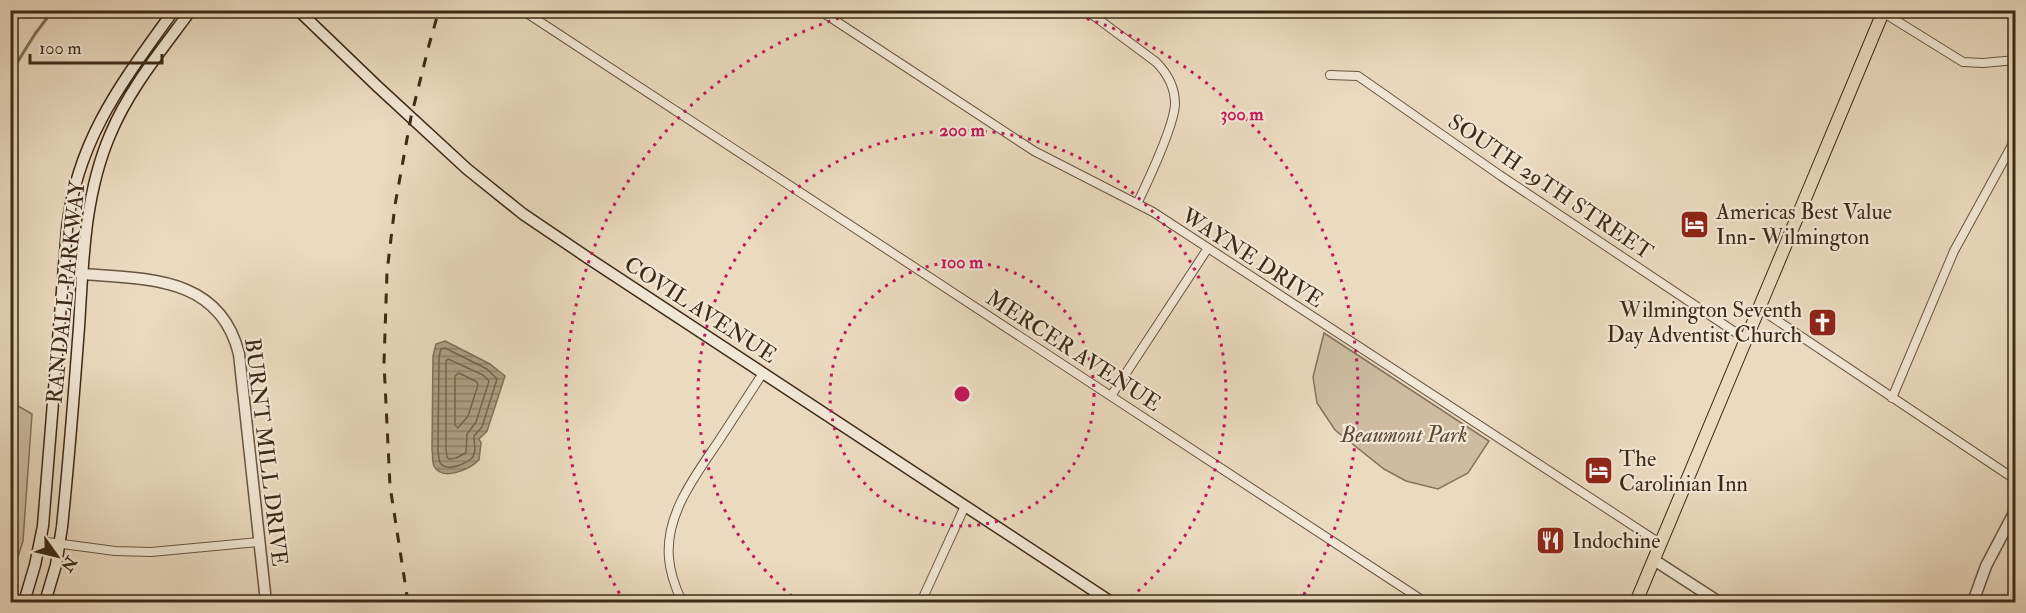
<svg xmlns="http://www.w3.org/2000/svg" width="2026" height="613" font-family="'IM FELL Double Pica',serif">
	<style>
		.green { fill: #cdbca2; stroke: #85735c; stroke-width: 1.5 }
		.water { fill: url(#water-rules); stroke: #817059; stroke-width: 1.5 }
		.lines { fill: none; stroke-linecap: round; stroke-linejoin: round }
		.shore { stroke: #76644e; stroke-width: 1.5 }
		.stream { stroke: #817059; stroke-width: 3 }
		.minor-casing { stroke: #685640; stroke-width: 10 }
		.tertiary-casing { stroke: #685640; stroke-width: 13 }
		.secondary-casing { stroke: #3d2a16; stroke-width: 13 }
		.primary-casing { stroke: #3d2a16; stroke-width: 14 }
		.minor { stroke: #f1e7d5; stroke-width: 8 }
		.tertiary { stroke: #f1e7d5; stroke-width: 10 }
		.secondary { stroke: #f1e7d5; stroke-width: 10 }
		.primary { stroke: #eadabf; stroke-width: 12 }
		.rail { stroke: #3d2a16; stroke-width: 3; stroke-dasharray: 10 10; stroke-linecap: butt }
		.ring { fill: none; stroke: #c2185b; stroke-width: 3; stroke-dasharray: 3 6 }
		.labels { text-anchor: middle; stroke-width: 4.5; stroke-linejoin: round; paint-order: stroke }
		.street-label { font-size: 22px; fill: #3d2a16; stroke: #f1e7d5 }
		.poi-label { font-size: 22px; fill: #3d2a16; stroke: #f1e7d5; text-anchor: start }
		.park-label { font-size: 22px; font-style: italic; fill: #5a4732; stroke: #f1e7d5 }
		.centre { fill: #c2185b; stroke: #f1e7d5; stroke-width: 3 }
		.ring-label { font-size: 18px; text-anchor: middle; font-weight: bold; fill: #c2185b; stroke: #f1e7d5; stroke-width: 4.5; stroke-linejoin: round; paint-order: stroke }
	</style>
	<defs>
		<pattern id="water-rules" width="6" height="5" patternUnits="userSpaceOnUse" patternTransform="scale(1.5)"><rect width="6" height="5" fill="#af9e86"/><path d="M0 2.5h6" fill="none" stroke="#90816d"/></pattern>
	</defs>
	<rect width="100%" height="100%" fill="#eadabf"/>
	<filter id="stains"><feTurbulence type="fractalNoise" baseFrequency=".00333" numOctaves="4"/><feColorMatrix values="0 0 0 0 .2 0 0 0 0 .09 0 0 0 0 .02 0 0 0 .5 -.17"/></filter>
	<radialGradient id="worn" r=".72"><stop offset=".6" stop-color="#630" stop-opacity="0"/><stop offset="1" stop-color="#630" stop-opacity=".3"/></radialGradient>
	<path class="green" d="M1324,333L1489,441L1468,473L1438,489L1406,481L1384,469L1335,430L1317,403L1313,377Z
		M11,402L32,414L23,541L11,578Z"/>
	<path class="water" d="M445,341L490,364L505,376L487,431L479,439L481,443L479,460C470,469 442,482 434,466C432,462 433,455 432,450L433,356L436,344Z"/>
	<g class="lines">
		<path class="shore" d="M445,348L487,369L497,379L482,427L474,436L475,450L473,457C467,463 449,472 441,464C438,461 439,454 438,450L439,357L441,349Z
			M448,359L483,375L489,381L476,422L467,434L466,453L456,458L449,459L447,457L446,450V361Z
			M459,373L477,382L478,385L468,416L458,428L455,425V376Z"/>
		<path class="stream" d="M10,74L35,34L53,10"/>
		<defs>
			<path id="minor" d="M522,10L1425,602
				M819,10L1034,151L1153,212L1661,544
				M1086,10L1156,62C1167,73 1175,88 1175,104C1174,127 1148,181 1137,204
				M1884,13L1963,62L1983,63L2016,60
				M1330,75L1358,76L1501,176L1747,340
				M63,272L82,274
				M1760,309L2016,480
				M1111,396L1208,248
				M1892,398L1954,251L2016,138
				M40,541L115,551L151,552L259,542
				M682,602C676,589 670,573 669,558C665,515 695,476 718,442C733,419 748,396 763,373
				M921,602L965,506"/>
			<path id="tertiary" d="M82,274C147,279 220,276 239,354L266,602
				M1654,560L1719,602
				M1973,602L1986,566L2016,509"/>
			<path id="secondary" d="M298,10L377,86L467,169L523,214L588,258L1111,602
				M24,602L35,565L43,526L67,229C77,139 123,81 174,10
				M45,602L56,565L62,527C69,460 74,394 79,327C83,263 84,196 110,135C129,89 161,51 191,10"/>
			<path id="primary" d="M1636,602L1884,10"/>
		</defs>
		<use href="#minor" class="minor-casing"/>
		<use href="#tertiary" class="tertiary-casing"/>
		<use href="#secondary" class="secondary-casing"/>
		<use href="#primary" class="primary-casing"/>
		<use href="#minor" class="minor"/>
		<use href="#tertiary" class="tertiary"/>
		<use href="#secondary" class="secondary"/>
		<use href="#primary" class="primary"/>
		<path class="rail" d="M408,602L390,486L384,363L387,272L395,205L411,117L429,45L439,10"/>
	</g>
	<g class="ring">
		<circle cx="962" cy="394" r="132"/>
		<path d="M799 602A264 264 0 1 1 1125 602"/>
		<path d="M624 601A396 396 0 0 1 863 11M1061 11A396 396 0 0 1 1300 601"/>
	</g>
	<defs>
		<symbol id="hotel-square" viewBox="-11 -11 22 22"><rect x="-9" y="-9" width="18" height="18" rx="4" fill="#8f2418" stroke="#f1e7d5"/><path d="M-6-4.5h1.5V1H6V5H4.5V3h-9V5H-6ZM-4 0a1.8 1.8 0 1 1 3.6 0ZM.5 0V-2.5h3Q6-2.5 6 0Z" fill="#fff"/></symbol>
		<symbol id="church-square" viewBox="-11 -11 22 22"><rect x="-9" y="-9" width="18" height="18" rx="4" fill="#8f2418" stroke="#f1e7d5"/><path d="M-1.2-6h2.4v3.5h3.3v2.4h-3.3V6h-2.4V-.1h-3.3v-2.4h3.3Z" fill="#fff"/></symbol>
		<symbol id="restaurant-square" viewBox="-11 -11 22 22"><rect x="-9" y="-9" width="18" height="18" rx="4" fill="#8f2418" stroke="#f1e7d5"/><path d="M-5-6h1v4h1v-4h1v4h1v-4h1v5L-1.5 .5V6h-2V.5L-5-1ZM5-6V6H3V1.5H1.5Q1.5-4 5-6Z" fill="#fff"/></symbol>
	</defs>
	<g fill-rule="evenodd">
		<use href="#hotel-square" x="1678" y="208" width="33" height="33"/>
		<use href="#church-square" x="1806" y="306" width="33" height="33"/>
		<use href="#hotel-square" x="1582" y="454" width="33" height="33"/>
		<use href="#restaurant-square" x="1534" y="524" width="33" height="33"/>
	</g>
	<g class="labels">
		<g class="street-label">
			<text transform="translate(1551 186) rotate(34)" y="8">SOUTH 29TH STREET</text>
			<text transform="translate(1253 257) rotate(33)" y="8">WAYNE DRIVE</text>
			<text transform="translate(65 292) rotate(-84)" y="8">RANDALL PARKWAY</text>
			<text transform="translate(701 309) rotate(33)" y="8">COVIL AVENUE</text>
			<text transform="translate(1074 350) rotate(33)" y="8">MERCER AVENUE</text>
			<text transform="translate(267 452) rotate(83)" y="8">BURNT MILL DRIVE</text>
		</g>
		<g class="poi-label">
			<text x="1716" y="219">Americas Best Value<tspan x="1716" dy="25">Inn- Wilmington</tspan></text>
			<text x="1802" y="317" text-anchor="end">Wilmington Seventh<tspan x="1802" dy="25">Day Adventist Church</tspan></text>
			<text x="1619" y="466">The<tspan x="1619" dy="25">Carolinian Inn</tspan></text>
			<text x="1572" y="548">Indochine</text>
		</g>
		<g class="park-label">
			<text x="1404" y="442">Beaumont Park</text>
		</g>
	</g>
	<circle cx="962" cy="394" r="9" class="centre"/>
	<g class="ring-label">
		<text x="1242" y="120">300 m</text>
		<text x="962" y="136">200 m</text>
		<text x="962" y="268">100 m</text>
	</g>
	<rect width="2026" height="613" fill="none" stroke="#eadabf" stroke-width="36"/>
	<rect x="12" y="12" width="2002" height="589" fill="none" stroke="#3d2a16" stroke-width="3"/>
	<rect x="18" y="18" width="1990" height="577" fill="none" stroke="#3d2a16" stroke-width="1.5"/>
	<g transform="translate(57 556) rotate(124)" stroke="#f1e7d5" stroke-width="4.5" paint-order="stroke">
	<path d="M0-4.5L10 22L0 15L-10 22Z" fill="#3d2a16"/>
	<text y="-9" font-size="16" font-weight="bold" text-anchor="middle" fill="#3d2a16">N</text>
	</g>
	<path d="M30 54v9h132v-9" fill="none" stroke="#3d2a16" stroke-width="3"/>
	<text x="39" y="54" font-size="18" fill="#3d2a16" stroke="#f1e7d5" stroke-width="4.5" paint-order="stroke">100 m</text>
	<rect width="100%" height="100%" filter="url(#stains)"/>
	<rect width="100%" height="100%" fill="url(#worn)"/>
</svg>
